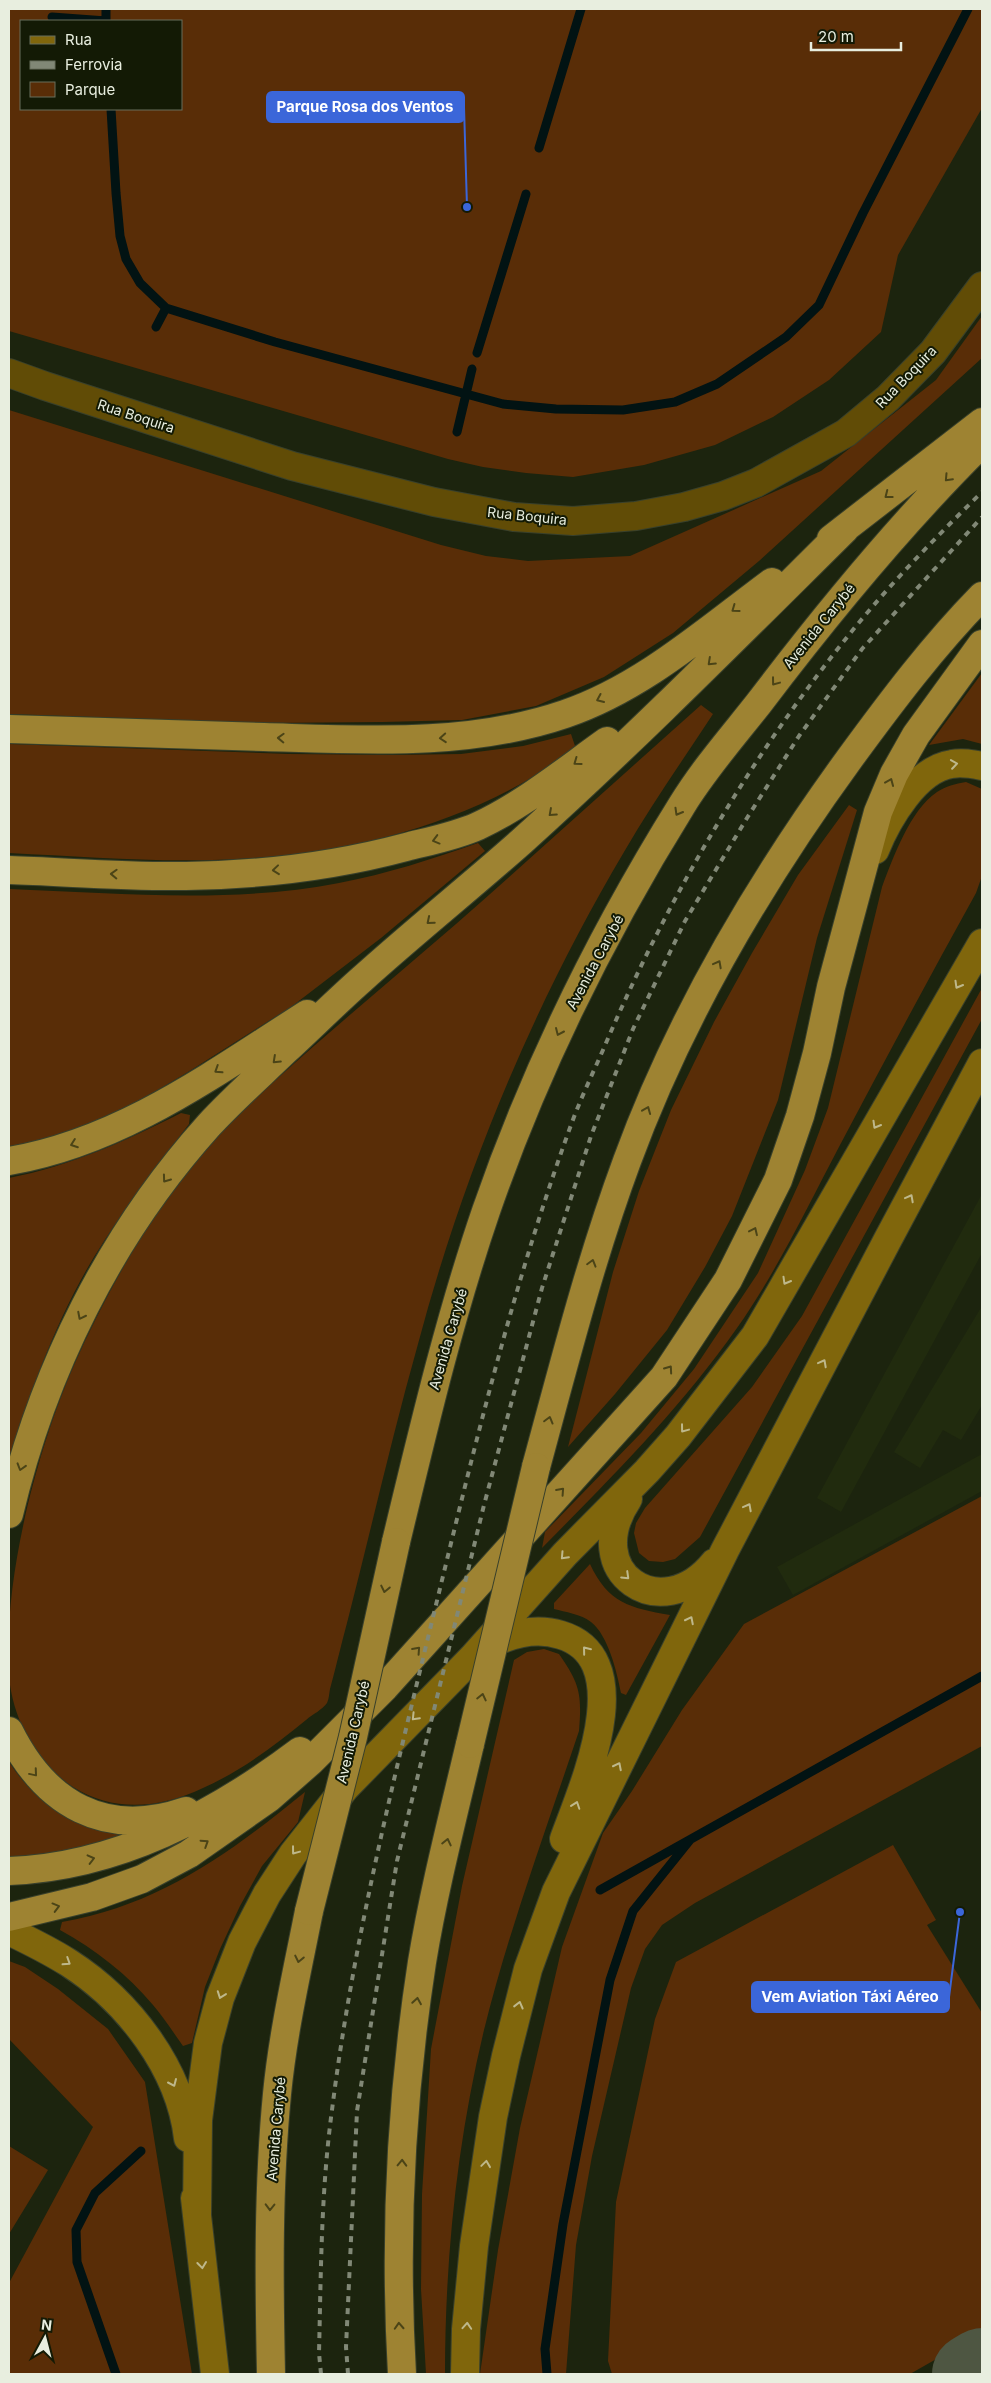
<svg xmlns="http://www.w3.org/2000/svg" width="991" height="2383" font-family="Inter,sans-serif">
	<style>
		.built { fill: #212b0e }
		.green { fill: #592d07; fill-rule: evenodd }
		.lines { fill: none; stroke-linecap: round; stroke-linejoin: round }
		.stream { stroke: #021313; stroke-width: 9 }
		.taxiway { stroke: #4e5642; stroke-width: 80 }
		.tertiary-casing { stroke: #39402b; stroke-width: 30 }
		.secondary-casing { stroke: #39402b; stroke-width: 30 }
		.trunk-casing { stroke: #39402b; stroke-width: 30 }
		.tertiary { stroke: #614c06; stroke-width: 28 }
		.secondary { stroke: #80660c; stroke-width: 28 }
		.trunk { stroke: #9e8332; stroke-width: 28 }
		.rail { stroke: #818876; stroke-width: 4; stroke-dasharray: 6 6; stroke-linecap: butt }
		.trunk-bridge-casing { stroke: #39402b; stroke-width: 30; stroke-linecap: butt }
		.trunk-bridge { stroke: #9e8332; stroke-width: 28 }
		.oneway { stroke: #4b4417 }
		.oneway2 { stroke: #beb88b }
		.labels { text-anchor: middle; stroke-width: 4; stroke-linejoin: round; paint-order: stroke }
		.street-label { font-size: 14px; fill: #e8eedf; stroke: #131a05 }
		.leader { fill: none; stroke: #3b66d9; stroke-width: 2 }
		.callout-dot { fill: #3b66d9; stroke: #131a05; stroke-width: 2 }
		.callout { fill: #3b66d9; stroke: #3b66d9; stroke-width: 2 }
		.callout-label { font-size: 15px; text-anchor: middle; font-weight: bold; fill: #fff }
	</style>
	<rect width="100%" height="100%" fill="#1c240e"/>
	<path class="built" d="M982,1194V1253L841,1512L817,1498Z
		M982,1306V1405L961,1440L943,1430L920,1468L894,1452Z
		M982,1454V1491L793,1595L777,1567Z"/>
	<path class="green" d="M9,9H982V108L898,255L881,332L829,380L773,417L715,445L644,465L573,477L526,473L483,467L448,459L9,331ZM21,21H181V109H21Z
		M982,316V358L759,561L673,633L604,677L536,706L462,720L383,722L262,723L9,714V410L441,545L486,556L528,561L630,556L821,471L936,380Z
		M982,673V744L963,739L929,745Z
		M701,705L713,714C683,760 651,805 624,852C533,1006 464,1171 418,1344C392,1436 371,1530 347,1623C341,1645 336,1667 330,1689C329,1694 329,1699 327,1703C322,1710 313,1714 306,1720C274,1746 241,1771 203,1788C161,1808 114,1813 73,1787C38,1764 16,1725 10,1685C0,1589 36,1452 74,1365C107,1291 149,1216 201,1154C225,1126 252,1101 279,1077C337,1025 397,975 456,924C538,852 619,778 701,705Z
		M571,734L576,749C482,817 370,850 254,858C173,864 90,857 9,853V744L288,754L394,755L461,754L523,746Z
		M966,782L982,789V876L976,893C930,976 885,1060 840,1145C808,1206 777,1271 737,1328C680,1409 611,1478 542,1548L545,1532L641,1433L694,1369L758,1273L805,1170L828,1108L882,887C893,858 910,810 937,792C946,786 955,784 966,782Z
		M849,805L857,810L817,938L778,1100L732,1216L705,1267L667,1330L615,1394L568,1447L613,1272L639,1191L671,1110L714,1022L752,953L798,875Z
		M478,843L485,851L381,938L291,1007L188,1072L141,1100L93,1124L44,1141L9,1149V889C117,893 232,904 339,883C387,874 432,859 478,843Z
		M982,988V1019L700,1537L675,1559L663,1562L649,1561L639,1553L634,1533L636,1523L645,1508L752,1387L802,1316Z
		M181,1113L190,1115L189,1124C156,1167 123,1210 94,1257C56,1320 31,1390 9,1459V1178C70,1166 126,1141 181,1113Z
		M982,1496V1746L695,1903L662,1925L645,1949L631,1988L592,2156L576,2245L566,2374H480L498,2250L520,2128L562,1947L603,1833L632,1791L682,1710L744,1624Z
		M590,1564C608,1603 630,1608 670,1615L626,1695L621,1693C617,1672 608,1635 591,1622C581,1614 565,1612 554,1609V1603Z
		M544,1649L559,1654C580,1684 582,1694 579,1731C546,1830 509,1929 484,2030C457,2142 445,2259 445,2374H426L421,2289L422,2194L431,2049L462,1886L514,1660L527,1652Z
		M9,1762C28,1791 55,1816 89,1826C101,1830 115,1830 128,1832L109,1843L9,1861Z
		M305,1792L298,1822L262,1866L240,1906L220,1949L205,1987L192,2043L183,2046C173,2032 164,2018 153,2005C128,1975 95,1949 60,1930L62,1922C160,1905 230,1853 305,1792Z
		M893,1845L936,1920L927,1925L982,2013V2333L910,2374H612L608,2361L616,2202L655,2019L676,1962Z
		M9,1961L25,1967L58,1989L108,2029L145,2082L192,2374H9V2283L93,2127L9,2039Z
		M9,2146L48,2170L9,2234Z"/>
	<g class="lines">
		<path class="stream" d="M106,9V21
			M52,17L106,21
			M111,109L116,193L120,236L126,259L140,283L166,308L275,342L503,404L556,409L623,410L675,402L717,384L786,337L819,305L863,213L968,9
			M539,148L581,9
			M156,327L166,308
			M477,353L526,194
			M457,432L472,369
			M600,1890L982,1676
			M116,2374L77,2262L76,2230L95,2193L141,2151
			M547,2374L545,2349L563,2224L610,1980L633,1911L690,1840"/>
		<path class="taxiway" d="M972,2374L982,2368"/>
		<defs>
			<path id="tertiary" d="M9,373L45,386L292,466L434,502L514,517L573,521L636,516L684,507L723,496L756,483L846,433L888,398L933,352L982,286"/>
			<path id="secondary" d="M875,850C887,820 916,769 952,764C962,762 972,764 982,766
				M628,1499C579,1572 661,1628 714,1563
				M484,1648C507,1634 535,1627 561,1635C641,1659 582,1789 564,1839
				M9,1931C30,1941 50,1951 69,1963C128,2001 180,2068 188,2138
				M195,2198L215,2374
				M197,2216L198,2120L208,2043L220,1998L242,1942L267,1894L293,1854L345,1788L473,1657L565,1554L647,1471L678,1436L755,1336L982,943
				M465,2374L466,2329L474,2246L493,2117L506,2056L528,1969L556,1892L725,1550L887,1241L982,1063"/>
			<path id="trunk" d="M831,539L982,422
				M9,729C94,731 179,734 264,737C365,740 468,747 565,714C642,688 707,630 772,582
				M9,870C68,872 127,877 186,876C260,875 335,866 406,847C430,841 456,836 478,826C525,804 566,770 607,741
				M9,1161C121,1142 213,1074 307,1014
				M536,1467C564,1364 590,1261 627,1161C680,1016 759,883 850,758C891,702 933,646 982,596
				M9,1514C43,1371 110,1235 209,1125C233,1099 259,1076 285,1051C311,1027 336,1002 362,979C414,932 469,888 522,841C633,741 739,634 845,529
				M396,1542C423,1430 449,1319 486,1211C535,1069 603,932 682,805C704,769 733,736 759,703C828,612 901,523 982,443
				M9,1731C45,1804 105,1839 186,1811
				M9,1871C117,1867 215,1815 300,1751
				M9,1917L92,1897L142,1879L189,1854L269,1798L310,1762L385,1687L664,1377L728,1280L778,1180L800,1116L817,1053L831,987L878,812L894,774L916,735L982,644
				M271,2374C269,2281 268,2187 277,2094C283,2032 297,1972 309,1911
				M402,2374C394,2237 401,2098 422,1962C434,1889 453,1816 470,1744"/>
		</defs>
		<use href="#tertiary" class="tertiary-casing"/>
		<use href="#secondary" class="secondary-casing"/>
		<use href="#trunk" class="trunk-casing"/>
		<use href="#tertiary" class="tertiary"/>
		<use href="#secondary" class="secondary"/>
		<use href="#trunk" class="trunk"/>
		<path class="rail" d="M321,2374L319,2353C321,2272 321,2191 332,2110C353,1942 394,1778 434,1613C474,1449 513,1284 571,1125C580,1100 592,1075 603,1050C665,904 745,765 844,641C886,588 934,539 982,492
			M348,2374L346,2347L357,2111L397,1861L484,1505L542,1288L591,1136L633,1029L685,921L747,818L799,736L862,649L982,517"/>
		<defs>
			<path id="trunk-bridge" d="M470,1744L536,1467
				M309,1911L353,1737L396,1542"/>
		</defs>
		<use href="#trunk-bridge" class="trunk-bridge-casing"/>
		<use href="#trunk-bridge" class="trunk-bridge"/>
	</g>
	<defs><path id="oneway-chevron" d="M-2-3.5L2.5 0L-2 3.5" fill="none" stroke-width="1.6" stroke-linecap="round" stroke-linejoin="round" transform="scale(1.25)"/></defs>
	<g class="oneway">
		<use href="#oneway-chevron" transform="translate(948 478) rotate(133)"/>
		<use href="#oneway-chevron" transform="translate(888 495) rotate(142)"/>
		<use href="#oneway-chevron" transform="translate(735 609) rotate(144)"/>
		<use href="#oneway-chevron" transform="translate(711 662) rotate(137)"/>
		<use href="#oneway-chevron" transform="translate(775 682) rotate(127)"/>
		<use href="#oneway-chevron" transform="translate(600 699) rotate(156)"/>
		<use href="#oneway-chevron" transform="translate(281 738) rotate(-178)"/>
		<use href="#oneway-chevron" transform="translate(443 738) rotate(176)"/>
		<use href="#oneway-chevron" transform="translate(577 762) rotate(144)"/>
		<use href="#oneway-chevron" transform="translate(890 782) rotate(-67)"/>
		<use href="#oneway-chevron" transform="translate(678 812) rotate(120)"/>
		<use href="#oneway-chevron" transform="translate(552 813) rotate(138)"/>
		<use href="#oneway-chevron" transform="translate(436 840) rotate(165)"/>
		<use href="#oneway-chevron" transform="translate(276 870) rotate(174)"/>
		<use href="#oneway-chevron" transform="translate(114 874) rotate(-178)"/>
		<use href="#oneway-chevron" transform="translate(430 921) rotate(140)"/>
		<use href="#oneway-chevron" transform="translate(718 964) rotate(-62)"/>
		<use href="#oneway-chevron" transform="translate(559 1032) rotate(114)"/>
		<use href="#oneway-chevron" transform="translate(276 1060) rotate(137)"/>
		<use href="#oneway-chevron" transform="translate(218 1070) rotate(147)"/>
		<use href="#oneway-chevron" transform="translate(647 1110) rotate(-68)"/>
		<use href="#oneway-chevron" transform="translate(74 1144) rotate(160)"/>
		<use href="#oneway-chevron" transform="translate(166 1179) rotate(126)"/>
		<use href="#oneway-chevron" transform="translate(754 1231) rotate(-65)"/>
		<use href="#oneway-chevron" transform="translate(592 1263) rotate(-74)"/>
		<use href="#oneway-chevron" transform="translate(81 1316) rotate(117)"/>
		<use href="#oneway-chevron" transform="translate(669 1369) rotate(-55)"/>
		<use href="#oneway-chevron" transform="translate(549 1420) rotate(-75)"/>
		<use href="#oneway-chevron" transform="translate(21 1467) rotate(107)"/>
		<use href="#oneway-chevron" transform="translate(561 1491) rotate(-48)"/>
		<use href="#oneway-chevron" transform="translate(385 1589) rotate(102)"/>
		<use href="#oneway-chevron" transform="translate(417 1650) rotate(-48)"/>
		<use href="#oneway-chevron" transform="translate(482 1697) rotate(-77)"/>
		<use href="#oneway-chevron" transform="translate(34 1773) rotate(50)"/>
		<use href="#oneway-chevron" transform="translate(447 1842) rotate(-77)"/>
		<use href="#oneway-chevron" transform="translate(205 1843) rotate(-33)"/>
		<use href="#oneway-chevron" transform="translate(91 1859) rotate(-14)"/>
		<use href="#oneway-chevron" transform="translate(56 1907) rotate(-15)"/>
		<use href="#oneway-chevron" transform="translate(299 1959) rotate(102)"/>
		<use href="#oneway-chevron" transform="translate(417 2001) rotate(-81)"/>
		<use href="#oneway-chevron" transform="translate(402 2163) rotate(-88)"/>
		<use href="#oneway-chevron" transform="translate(270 2207) rotate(91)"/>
		<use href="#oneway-chevron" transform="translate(399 2326) rotate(-93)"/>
	</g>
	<g class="oneway2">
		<use href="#oneway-chevron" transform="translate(954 764) rotate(-8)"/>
		<use href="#oneway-chevron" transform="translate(958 985) rotate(120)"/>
		<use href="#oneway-chevron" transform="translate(876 1125) rotate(120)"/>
		<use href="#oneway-chevron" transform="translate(910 1198) rotate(-62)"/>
		<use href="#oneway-chevron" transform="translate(786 1281) rotate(120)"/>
		<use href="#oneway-chevron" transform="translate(823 1363) rotate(-62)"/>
		<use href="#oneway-chevron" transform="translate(684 1429) rotate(127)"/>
		<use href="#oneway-chevron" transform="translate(748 1507) rotate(-62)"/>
		<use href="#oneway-chevron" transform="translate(564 1556) rotate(133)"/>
		<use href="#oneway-chevron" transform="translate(626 1576) rotate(44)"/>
		<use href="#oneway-chevron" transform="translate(690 1620) rotate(-63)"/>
		<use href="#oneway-chevron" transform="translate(586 1650) rotate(-129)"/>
		<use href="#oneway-chevron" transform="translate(415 1717) rotate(134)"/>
		<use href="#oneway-chevron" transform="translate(618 1766) rotate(-63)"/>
		<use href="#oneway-chevron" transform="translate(576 1805) rotate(-71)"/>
		<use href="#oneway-chevron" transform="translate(295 1851) rotate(127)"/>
		<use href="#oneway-chevron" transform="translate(67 1962) rotate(33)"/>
		<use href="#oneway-chevron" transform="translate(221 1995) rotate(110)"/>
		<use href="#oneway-chevron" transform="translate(519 2005) rotate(-76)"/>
		<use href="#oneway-chevron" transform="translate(173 2083) rotate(66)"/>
		<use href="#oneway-chevron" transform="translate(486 2164) rotate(-82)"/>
		<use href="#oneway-chevron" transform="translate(202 2265) rotate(83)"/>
		<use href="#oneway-chevron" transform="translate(467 2326) rotate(-86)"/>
	</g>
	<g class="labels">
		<g class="street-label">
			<text transform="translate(906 377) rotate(-46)" y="5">Rua Boquira</text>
			<text transform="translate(136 416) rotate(18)" y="5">Rua Boquira</text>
			<text transform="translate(527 516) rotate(6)" y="5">Rua Boquira</text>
			<text transform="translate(819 626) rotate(-51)" y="5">Avenida Carybé</text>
			<text transform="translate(595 962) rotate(-62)" y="5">Avenida Carybé</text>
			<text transform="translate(448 1339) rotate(-74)" y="5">Avenida Carybé</text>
			<text transform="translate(353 1732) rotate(-77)" y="5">Avenida Carybé</text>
			<text transform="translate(276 2129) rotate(-85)" y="5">Avenida Carybé</text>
		</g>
	</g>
	<path class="leader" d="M467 207L464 107M960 1912L949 1997"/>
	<g class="callout-dot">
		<circle cx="467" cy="207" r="5"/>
		<circle cx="960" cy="1912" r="5"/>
	</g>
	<g class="callout">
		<rect x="267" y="92" width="197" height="30" rx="5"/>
		<rect x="752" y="1982" width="197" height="30" rx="5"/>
	</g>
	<g class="callout-label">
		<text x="365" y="112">Parque Rosa dos Ventos</text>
		<text x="850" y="2002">Vem Aviation Táxi Aéreo</text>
	</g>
	<rect width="991" height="2383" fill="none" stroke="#e8eedf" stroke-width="20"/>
	<rect x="20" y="20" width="162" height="90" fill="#131a05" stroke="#686f5c"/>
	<rect x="30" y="36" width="25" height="8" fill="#80660c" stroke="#686f5c"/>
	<text x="65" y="45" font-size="15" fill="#e8eedf">Rua</text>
	<rect x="30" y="61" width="25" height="8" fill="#818876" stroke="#686f5c"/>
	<text x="65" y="70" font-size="15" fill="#e8eedf">Ferrovia</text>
	<rect x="30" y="82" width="25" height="15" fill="#592d07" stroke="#686f5c"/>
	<text x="65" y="95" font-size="15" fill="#e8eedf">Parque</text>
	<g transform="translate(45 2338) rotate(7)" stroke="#131a05" stroke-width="4" paint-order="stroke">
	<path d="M0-4L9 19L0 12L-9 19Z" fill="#e8eedf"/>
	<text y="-8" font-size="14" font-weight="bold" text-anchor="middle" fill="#e8eedf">N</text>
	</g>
	<path d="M811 42v8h90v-8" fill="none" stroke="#e8eedf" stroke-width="2.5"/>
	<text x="818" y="42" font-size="15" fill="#e8eedf" stroke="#131a05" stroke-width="4" paint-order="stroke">20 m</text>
</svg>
